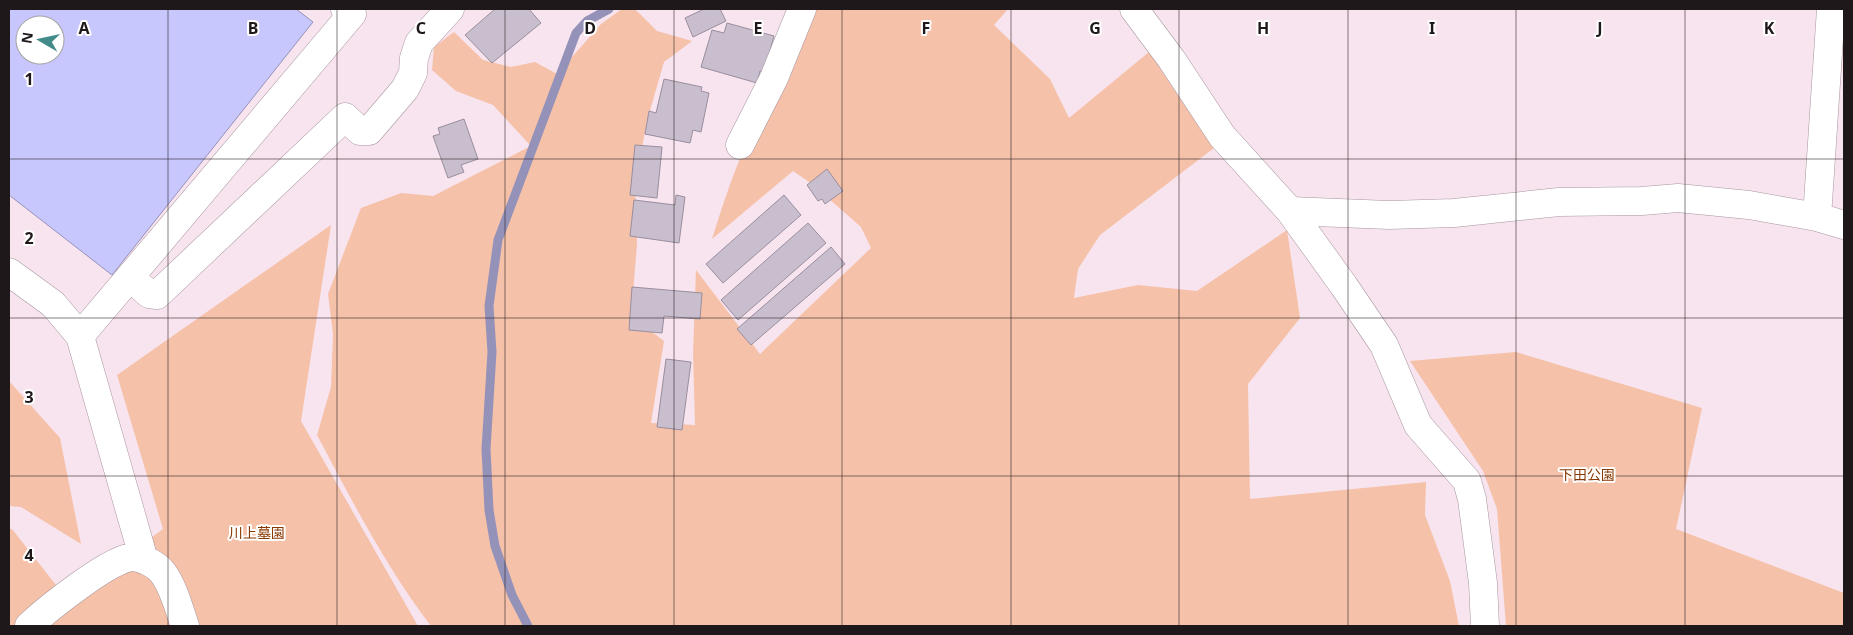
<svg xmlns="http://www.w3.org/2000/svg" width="1853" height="635" font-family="'Noto Sans','Noto Sans JP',sans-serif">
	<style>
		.green { fill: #f5c1a9 }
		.water { fill: #c7c6fd; stroke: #9592b9; fill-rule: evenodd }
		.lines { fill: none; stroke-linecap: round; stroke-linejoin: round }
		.stream { stroke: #9592b9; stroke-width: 9 }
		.building { fill: #c9bece; stroke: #998e9e }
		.minor-casing { stroke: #a8969f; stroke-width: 29 }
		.minor { stroke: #fff; stroke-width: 28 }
		.grid { fill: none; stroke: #1f181b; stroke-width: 1; stroke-opacity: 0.55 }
		.labels { text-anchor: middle; stroke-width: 4; stroke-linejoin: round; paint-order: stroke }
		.park-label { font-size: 14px; fill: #893800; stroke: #fff }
		.grid-label { font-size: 16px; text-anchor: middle; font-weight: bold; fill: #1f181b; stroke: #fff; stroke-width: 4; stroke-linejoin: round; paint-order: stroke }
	</style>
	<rect width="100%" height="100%" fill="#f8e4ee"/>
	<path class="green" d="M622,9H635L657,31L692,41L664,62L649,114L635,179L637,244L632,305L647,328L664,341L651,423L695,425L693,353L696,270L760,354L871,248L861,227L812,184L793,171L712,239C724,201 737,160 756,124C776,86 797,48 816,9H1008L994,25L1050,79L1069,118L1149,52L1214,148L1100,235L1078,269L1074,298L1138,285L1197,291L1287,230L1300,318L1248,384L1250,499L1426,482L1425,515L1450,581L1459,626H431C386,567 352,501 317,435L331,387L333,334L328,294L361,208L401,193L433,196L531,146L493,105L456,91L432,70L434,47L454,32L483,60L511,67L535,62L557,74L601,24Z
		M331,225L301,421L418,626H9V529H12L67,599L163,529L117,375Z
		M1516,352L1702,408L1676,529L1844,593V626H1506L1497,509L1483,471L1410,361Z
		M9,381L60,438L81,544L21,507L9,506Z"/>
	<path class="water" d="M9,9H296L313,22L112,275L9,195ZM25,25H55V55H25Z"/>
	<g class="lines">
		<path class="stream" d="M528,626L512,595L495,546L489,510L486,449L492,352L489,306L498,240L576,33L587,21L609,9"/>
	</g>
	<path class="building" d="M495,9H529L541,23L492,63L465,35Z
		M704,9H720L726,21L693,37L685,18Z
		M727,23L774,36L764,72L760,71L757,83L701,67L712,30L724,33Z
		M664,79L702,87L701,91L709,93L701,132L693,130L690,143L645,134L649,111L656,113Z
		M464,119L478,159L461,165L464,172L448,178L433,136L440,134L438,128Z
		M635,145L662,147L657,198L630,195Z
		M827,169L843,191L825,204L822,199L818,201L807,185Z
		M676,195L685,197L679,243L630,236L634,200L675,205Z
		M784,195L801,215L723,283L706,264Z
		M808,223L826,243L738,320L721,300Z
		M831,247L845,264L751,345L737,329Z
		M632,287L702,293L700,319L664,316L662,333L629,330Z
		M666,359L691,362L682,430L657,427Z"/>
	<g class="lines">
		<defs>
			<path id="minor" d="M1134,9L1172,60L1222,136L1290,211L1344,286L1384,345L1418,425L1467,481L1472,499L1483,583L1485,626
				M740,145L774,78L802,9
				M1290,211L1389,215L1454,213L1559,202L1642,201L1678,198L1749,205L1817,217L1844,225
				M1817,217L1831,9
				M9,272L53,304L80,336L144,560
				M130,277L149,294L157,295L345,117L360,131H369L405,89L413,73L414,58L419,43L450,9
				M80,336L352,14L345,9
				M29,626C45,611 114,555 134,557C144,558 157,565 163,573C174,588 179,609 185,626"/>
		</defs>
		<use href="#minor" class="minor-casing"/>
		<use href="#minor" class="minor"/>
	</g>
	<path class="grid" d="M168,9V626M337,9V626M505,9V626M674,9V626M842,9V626M1011,9V626M1179,9V626M1348,9V626M1516,9V626M1685,9V626M9,159H1844M9,318H1844M9,476H1844"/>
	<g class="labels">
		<g class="park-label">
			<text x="1587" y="480">下田公園</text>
			<text x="257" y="538">川上墓園</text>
		</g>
	</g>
	<g class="grid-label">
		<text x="84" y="34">A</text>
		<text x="253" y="34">B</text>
		<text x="421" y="34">C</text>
		<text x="590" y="34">D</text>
		<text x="758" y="34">E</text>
		<text x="926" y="34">F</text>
		<text x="1095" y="34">G</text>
		<text x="1263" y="34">H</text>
		<text x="1432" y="34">I</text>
		<text x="1600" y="34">J</text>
		<text x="1769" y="34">K</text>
		<text x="29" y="85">1</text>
		<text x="29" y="244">2</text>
		<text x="29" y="403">3</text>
		<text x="29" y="561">4</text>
	</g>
	<rect width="1853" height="635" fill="none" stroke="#1f181b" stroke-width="20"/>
	<g transform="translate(40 40) rotate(279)"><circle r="24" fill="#ffffff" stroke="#a5a3a4"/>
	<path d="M0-4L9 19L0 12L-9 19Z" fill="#438b89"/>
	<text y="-8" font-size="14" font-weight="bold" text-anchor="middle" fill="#1f181b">N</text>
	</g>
</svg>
